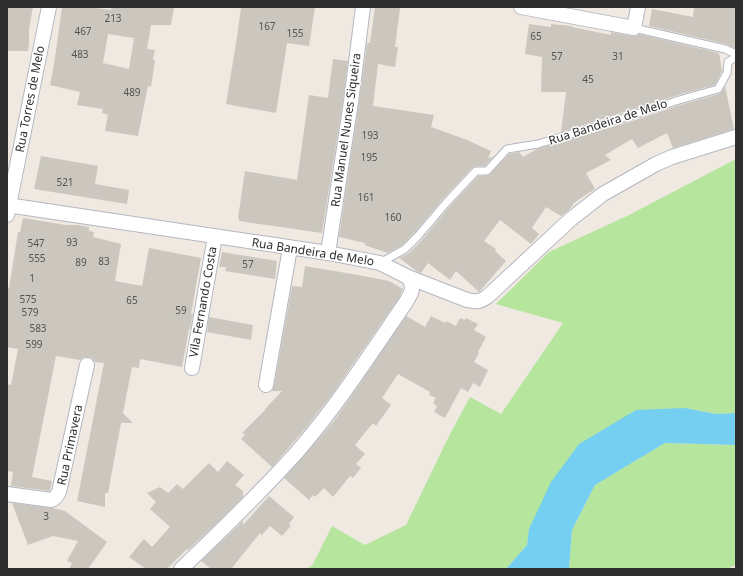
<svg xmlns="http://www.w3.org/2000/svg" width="743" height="576" font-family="'Noto Sans',sans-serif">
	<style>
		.green { fill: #b6e59e }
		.water { fill: #75cff0 }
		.building { fill: #cbc7bf; fill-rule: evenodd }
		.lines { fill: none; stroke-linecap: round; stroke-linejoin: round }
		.lane-casing { stroke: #b4b7c1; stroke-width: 9 }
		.street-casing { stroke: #b4b7c1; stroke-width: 16 }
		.lane { stroke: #fff; stroke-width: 7 }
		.street { stroke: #fff; stroke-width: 14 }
		.labels { text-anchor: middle; stroke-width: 3; stroke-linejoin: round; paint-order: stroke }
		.number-label { font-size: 10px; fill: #555452 }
		.street-label { font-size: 12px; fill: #2e2e2e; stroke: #fff }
	</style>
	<rect width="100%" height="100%" fill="#efe9e1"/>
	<path class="green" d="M736,159V413L716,414L685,408L529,529L527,545L506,569H307L313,564L332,526L365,545L406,525L449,436L470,397L501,414L563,323L496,304L549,252L629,215Z
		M665,443L736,445V565L726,569H569L572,530L595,485Z"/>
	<path class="water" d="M685,408L716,414L736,413V445L665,443L595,485L572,530L569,569H506L527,545L529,529L551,482L579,444L636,410Z"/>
	<path class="building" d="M7,7H33L29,29V44L28,51H7Z
		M62,7H88L111,10L112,7H174L171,25H151L147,49L155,50L153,59L155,60L151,87L148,86L138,136L105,131L108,115L102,113L103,109L77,105L80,92L50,85L54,65ZM108,34L134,38L129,69L103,63Z
		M241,7H315L309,46L287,43L276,113L226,104L237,37Z
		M375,7H389L400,8L395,47H398L395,67L378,64L373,106L434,115L431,127L467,140L491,151L488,158L493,157L485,166H476L472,168L442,200L414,233L402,245L388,253L364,245L365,243L339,237L359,103L367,43H370Z
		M694,7H736V49L726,44L649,26L652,9L693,17Z
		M529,24L551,27V24L572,26V27L611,35V32L632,36H636L639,34L719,53L722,71L715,85L678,95L561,132L566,92H541L542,57L525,54Z
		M333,59L348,61L343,101L322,233L239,221V218H238L245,171L297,180L309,95L328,98Z
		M725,86L734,129L673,148L667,133L638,148L632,139L605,155L611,160L586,173L595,189L575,202L568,211L561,216L546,207L532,228L539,234L531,244L500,220L484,241L496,249L495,251L506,261L479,292L456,271L450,280L428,263L421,273L418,272L399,258L409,253L422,240L450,206L478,176L489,175L509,154L519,152L523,157L537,149L632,121L680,105L719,94L722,91Z
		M41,156L98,166L95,184L129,190L127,204L34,189Z
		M23,218L66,225H78L89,227V231L94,232L93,237L121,244L115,281L142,286L149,248L201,258L191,314H193L190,329H189L182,367L140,359L139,368L132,367L123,413L133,423H121L108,493H105V507L77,501L104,363L95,362L92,358L89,357H84L80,360L56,356L32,477L52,481L50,490V491L11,486L13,472L7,471V384L11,385L18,349L7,347V287L9,288L18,232H20Z
		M222,252L277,261L275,279L225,271L226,267H219Z
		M305,266L358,275L389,281L403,289L399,298L333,393L305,429L272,467L241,439L245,435L242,433L265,410V409L282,391H272L274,386L292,286L302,287Z
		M406,316L425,327L431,316L445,323L446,321L456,326L460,318L465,320L466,318L478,324L474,330L486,337L478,352L479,353L474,362L488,370L480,387L473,383L468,392L461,388L445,418L434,412L437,406L433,403L436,398L429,395L430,392L398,374L382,398L391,405L376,426L373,423L355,445L365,454L356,464L361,468L353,478L350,476L333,497L324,488L315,497L313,495L309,500L284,478L303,457L333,422L360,384Z
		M209,317L253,325L251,340L207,332Z
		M227,461L244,475L235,485L243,491V497L220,520L188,550L187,549L167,569H146L129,557L144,539L152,547L170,527L150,509L156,502L147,493L160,487L168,493L177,484L183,489L209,463L218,472Z
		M269,496L294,517L289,524L291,526L282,536L270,526L262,535L260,533L231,569H211L201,561L243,521V525Z
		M12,503L53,508L65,511L107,542L88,569H69L72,563L67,561L78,541L53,536L28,545Z"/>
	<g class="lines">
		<defs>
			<path id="lane" d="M634,28L725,49L736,54
				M380,263L405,249L418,236L446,203L476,171H487L507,149L538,144L630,116L679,100L718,89L727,73L728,62L736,57"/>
			<path id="street" d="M521,7L634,28L638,7
				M7,205L328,253L380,263L408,277L411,282L412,289L411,293L406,302C371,353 337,406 297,452C260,493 221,531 181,569
				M7,215L49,7
				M328,253L351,102L363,7
				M408,277L467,300C477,302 480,302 488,296L571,219L603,194L656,164L672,157L736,137
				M192,368L215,236
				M266,385L290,248
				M7,494L51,500C55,499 57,496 59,492L87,365"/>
		</defs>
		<use href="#lane" class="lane-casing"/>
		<use href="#street" class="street-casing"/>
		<use href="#lane" class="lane"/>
		<use href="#street" class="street"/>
	</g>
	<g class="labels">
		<g class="number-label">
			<text x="113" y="22">213</text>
			<text x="267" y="30">167</text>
			<text x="83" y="35">467</text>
			<text x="295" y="37">155</text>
			<text x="536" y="40">65</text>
			<text x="80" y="58">483</text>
			<text x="557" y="60">57</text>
			<text x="618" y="60">31</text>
			<text x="588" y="83">45</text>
			<text x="132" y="96">489</text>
			<text x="370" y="139">193</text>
			<text x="369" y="161">195</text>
			<text x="65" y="186">521</text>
			<text x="366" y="201">161</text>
			<text x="393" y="221">160</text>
			<text x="72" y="246">93</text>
			<text x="36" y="247">547</text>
			<text x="37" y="262">555</text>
			<text x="104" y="265">83</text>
			<text x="81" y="266">89</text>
			<text x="248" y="268">57</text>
			<text x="32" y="282">1</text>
			<text x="28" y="303">575</text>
			<text x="132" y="304">65</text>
			<text x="181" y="314">59</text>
			<text x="30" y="316">579</text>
			<text x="38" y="332">583</text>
			<text x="34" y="348">599</text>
			<text x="46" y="520">3</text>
		</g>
		<g class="street-label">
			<text transform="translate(30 99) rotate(-79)" y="4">Rua Torres de Melo</text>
			<text transform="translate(608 122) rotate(-18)" y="4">Rua Bandeira de Melo</text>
			<text transform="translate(346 130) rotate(-82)" y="4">Rua Manuel Nunes Siqueira</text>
			<text transform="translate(313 252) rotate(9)" y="4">Rua Bandeira de Melo</text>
			<text transform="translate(203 302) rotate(-80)" y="4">Vila Fernando Costa</text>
			<text transform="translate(70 445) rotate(-78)" y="4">Rua Primavera</text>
		</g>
	</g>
	<rect width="743" height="576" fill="none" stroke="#2e2e2e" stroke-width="16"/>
</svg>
